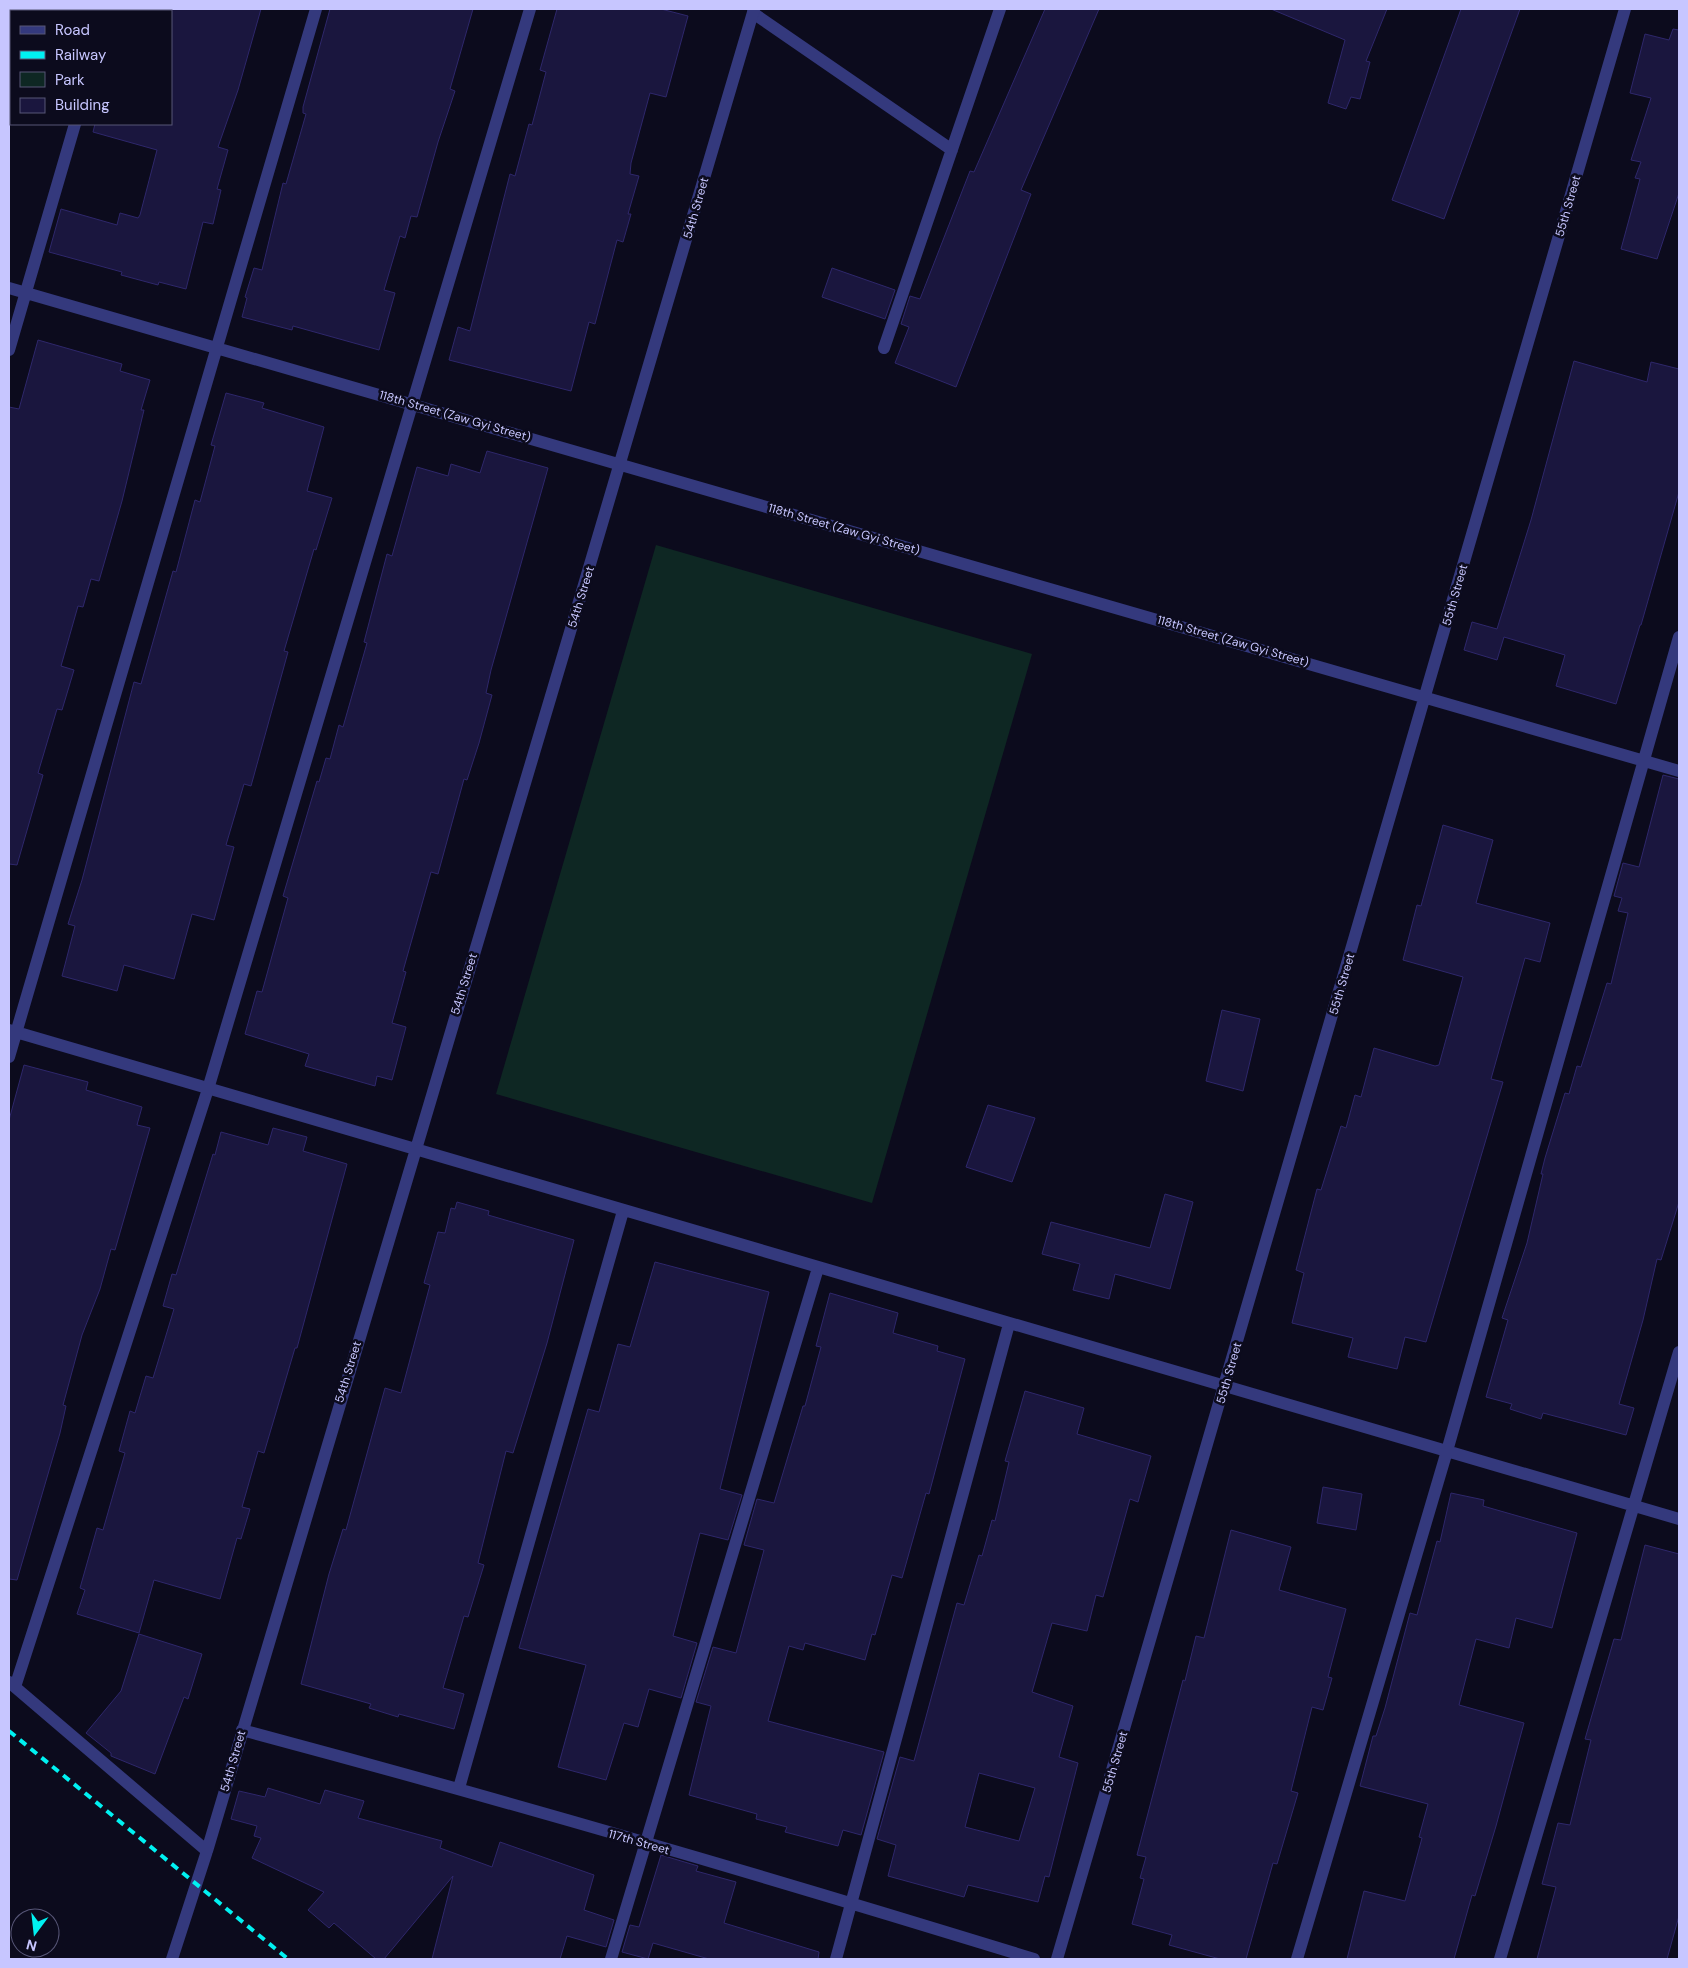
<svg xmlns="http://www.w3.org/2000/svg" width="1688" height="1968" font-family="'DM Sans',sans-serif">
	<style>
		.green { fill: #0e2723 }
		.building { fill: #1a163e; stroke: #2e276b; fill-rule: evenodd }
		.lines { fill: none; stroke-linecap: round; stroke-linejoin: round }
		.service { stroke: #34397d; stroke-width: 12 }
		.minor { stroke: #34397d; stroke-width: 12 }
		.rail { stroke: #00f1f1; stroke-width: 4; stroke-dasharray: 8 6; stroke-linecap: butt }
		.labels { text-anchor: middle; stroke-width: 5; stroke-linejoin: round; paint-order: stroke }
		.street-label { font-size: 12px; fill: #c7c6ff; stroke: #0c0b1d }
	</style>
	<rect width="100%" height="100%" fill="#0c0b1d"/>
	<path class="green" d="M656,545L1032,654L872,1203L496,1094Z"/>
	<path class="building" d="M171,9H261L238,90L218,147L228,150L217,189L221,190L213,224L203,222L186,289L159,282L158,285L121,275L122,272L49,252L61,209L117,225L120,213L138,218L140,215L157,150L93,132L95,124H171Z
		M330,9H473L450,89L455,91L438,142L417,217L411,216L405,238L400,236L384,290L395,293L379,350L293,326L292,330L242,317L247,298L245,297L254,268L262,270L283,183L286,184L306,114L303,113V107Z
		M557,9H661L688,16L666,97L650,93L631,163L630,174L639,176L628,214H631L623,242L617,240L595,324L589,322L571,391L449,360L458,327L470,331L510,174L515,176L529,124L532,125L546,72L540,70Z
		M1045,9H1099L1021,190L1031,194L956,387L895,363L909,327L901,324L910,296L920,299L970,171L974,172Z
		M1271,9H1387L1366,61L1370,62L1360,99L1351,97L1346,109L1328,103L1345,40Z
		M1461,9H1520L1444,219L1392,200Z
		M1673,29L1679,30V193L1657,259L1621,249L1640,179L1635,178L1641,162L1631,160L1651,98L1630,93L1645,34L1669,40Z
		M832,268L895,290L885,319L822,297Z
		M38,340L122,364L120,371L150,380L141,410H144L122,501L99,581L91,579L83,607L78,606L61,666L74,670L62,710L57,709L38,773L43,775L17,865L9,864V407L19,409Z
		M1574,361L1647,382L1651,362L1679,369V492L1641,625H1640L1616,704L1556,686L1565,655L1504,637L1497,660L1464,650L1472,622L1497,629L1531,520Z
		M226,393L264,403L262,408L324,427L307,491L332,498L316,550L314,549L284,651L288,652L251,786L244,784L226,845L234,847L214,920L192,914L174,979L124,965L117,991L62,976L75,926L68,924L82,880L134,682L141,684L173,571L176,572L195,500L200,502L215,446L211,445Z
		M487,451L548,468L491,670L486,693L492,695L479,743L467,780L464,779L438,874L431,872L403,971L406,972L392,1023L406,1027L392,1080L377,1076L375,1086L305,1066L309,1054L245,1034L257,991L262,992L288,898L283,896L317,781L319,782L326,758L330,759L339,725L343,727L367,643L364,642L387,554L392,556L417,467L448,476L451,464L480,473Z
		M1663,775L1679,779V1202L1661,1260L1657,1259L1643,1320L1619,1404L1634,1408L1626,1435L1543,1413L1541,1419L1510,1409L1512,1404L1486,1397L1508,1320L1502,1318L1527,1243L1543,1174H1541L1545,1158L1565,1093L1569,1094L1577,1066L1581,1067L1607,983L1611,984L1628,913L1618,911L1622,898L1614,896L1623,863L1639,867Z
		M1443,825L1493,840L1476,903L1550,923L1540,962L1525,958L1491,1079L1503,1082L1426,1342L1405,1337L1397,1369L1348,1357L1353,1338L1292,1323L1304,1273L1296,1270L1317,1189L1321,1190L1341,1126L1346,1128L1355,1095L1361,1097L1374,1048L1435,1066L1439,1065L1463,977L1403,960L1417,905L1421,906Z
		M1222,1010L1260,1019L1243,1091L1206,1081Z
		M24,1065L88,1082L86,1090L142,1107L137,1125L150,1128L115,1250L111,1249L100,1289L82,1335L63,1405L66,1406L60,1433L17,1580L9,1579V1120Z
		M988,1105L1035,1118L1012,1182L966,1167Z
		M273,1128L307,1137L303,1151L347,1164L297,1348H295L264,1453L258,1451L242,1507L250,1509L241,1539L237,1538L220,1599L154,1580L139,1633L77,1614L85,1590L80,1588L97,1528L103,1530L125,1453L119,1451L130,1411L135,1413L146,1376L153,1378L174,1309L163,1306L172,1274L176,1275L213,1154L215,1155L221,1132L268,1145Z
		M1165,1194L1193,1202L1170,1289L1115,1274L1109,1299L1073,1290L1080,1264L1042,1254L1051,1222L1150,1248Z
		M457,1202L489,1211L488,1215L574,1240L547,1343L513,1453L506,1451L478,1563L484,1565L468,1617L464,1616L443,1688L464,1694L454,1729L399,1714L398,1717L369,1708L371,1704L301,1684L329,1574L343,1529L346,1530L385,1388L401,1393L430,1285L424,1283L438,1232L445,1233L451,1208L455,1209Z
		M655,1262L769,1292L720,1489L742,1495L728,1540L700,1533L673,1636L697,1643L681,1698L649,1689L638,1727L624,1723L606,1780L558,1767L586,1665L519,1648L588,1409L599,1412L618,1344L630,1347Z
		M830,1293L898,1313L893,1333L938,1346L937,1351L965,1359L929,1494L926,1493L902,1578L892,1575L875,1635L872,1634L865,1660L805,1643L803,1650L789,1646L768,1721L884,1752L861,1835L843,1830L838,1846L785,1832L787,1827L756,1819L757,1814L689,1795L711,1706L696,1702L713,1647L736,1653L764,1550L744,1545L757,1499L774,1503L803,1406H805L821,1347L816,1346Z
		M1025,1391L1084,1408L1077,1434L1151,1456L1138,1502L1130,1499L1103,1597L1096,1595L1087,1631L1052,1623L1032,1692L1073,1706L1059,1757L1078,1763L1049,1877L1045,1876L1038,1902L968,1885L964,1897L888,1876L896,1845L877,1839L900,1757L914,1761L957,1603L964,1605L979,1555L982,1556L992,1520L995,1521L1009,1462L1005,1461ZM979,1773L1035,1788L1019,1841L965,1827Z
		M1323,1487L1362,1494L1356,1530L1317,1523Z
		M1451,1493L1484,1500L1483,1506L1577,1533L1552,1628L1516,1618L1509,1648L1476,1639L1459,1705L1524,1723L1496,1826L1475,1896L1472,1895L1454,1959H1347L1364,1891L1405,1901L1422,1838L1419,1837L1428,1804L1360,1786L1373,1736H1376L1385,1708L1410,1613L1417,1615L1437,1541L1440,1542Z
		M1231,1530L1291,1547L1279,1590L1346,1609L1328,1677L1332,1678L1323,1710L1312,1707L1291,1791L1298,1793L1277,1864L1273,1863L1246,1959H1220L1169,1945L1172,1935L1132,1924L1144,1879L1140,1878L1146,1857L1137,1855L1183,1680L1185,1681L1196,1636L1204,1638Z
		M1645,1545L1679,1554V1916L1667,1959H1537L1556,1887L1542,1884L1558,1823L1570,1825L1591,1740L1585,1739L1614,1639L1621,1640Z
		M139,1634L202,1654L188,1699L184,1697L155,1774L111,1756V1753L86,1733L121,1691Z
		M268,1788L320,1804L325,1790L364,1801L358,1818L442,1841L440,1848L492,1867L500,1842L594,1875L584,1910L614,1920L606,1947L567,1936L560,1959H432L453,1876L384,1959H376L334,1923L329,1928L308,1910L324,1892L252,1858L261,1838L254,1836L257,1826L231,1819L239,1791L265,1797Z
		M661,1855L698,1866L696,1871L736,1882L724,1923L819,1952L818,1959H709L653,1943L648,1959L622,1952L630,1925L639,1927Z"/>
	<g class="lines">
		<path class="service" d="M753,13L952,150
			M884,348L1000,9"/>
		<path class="minor" d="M107,11L108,9
			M9,288L1679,771
			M9,350L75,124
			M9,1030L1679,1519
			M9,1057L316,9
			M9,1682L207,1851
			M15,1687L208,1089L530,9
			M242,1730C508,1801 772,1878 1034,1959
			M459,1788L623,1211
			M172,1959L207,1851C387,1236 575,624 754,9
			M611,1959L818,1268
			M836,1959L1009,1324
			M1057,1959L1625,9
			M1297,1959L1447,1451L1679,637
			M1500,1959L1679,1352"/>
		<path class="rail" d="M9,1731L288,1959"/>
	</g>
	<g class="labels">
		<g class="street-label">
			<text transform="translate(1568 206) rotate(-74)" y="4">55th Street</text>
			<text transform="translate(696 208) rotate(-74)" y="4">54th Street</text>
			<text transform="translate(455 416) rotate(16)" y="4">118th Street (Zaw Gyi Street)</text>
			<text transform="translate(844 529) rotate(16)" y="4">118th Street (Zaw Gyi Street)</text>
			<text transform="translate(1455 595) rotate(-74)" y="4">55th Street</text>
			<text transform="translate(581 597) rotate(-73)" y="4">54th Street</text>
			<text transform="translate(1233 641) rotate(16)" y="4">118th Street (Zaw Gyi Street)</text>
			<text transform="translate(464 984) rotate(-73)" y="4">54th Street</text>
			<text transform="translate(1342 984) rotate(-74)" y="4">55th Street</text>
			<text transform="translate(348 1372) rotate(-73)" y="4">54th Street</text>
			<text transform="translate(1229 1373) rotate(-74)" y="4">55th Street</text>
			<text transform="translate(233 1761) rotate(-74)" y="4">54th Street</text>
			<text transform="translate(1115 1762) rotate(-74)" y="4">55th Street</text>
			<text transform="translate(639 1842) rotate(16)" y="4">117th Street</text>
		</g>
	</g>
	<rect width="1688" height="1968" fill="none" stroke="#c7c6ff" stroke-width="20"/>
	<rect x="10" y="10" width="162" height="115" fill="#0c0b1d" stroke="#575677"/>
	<rect x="20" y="26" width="25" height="8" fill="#34397d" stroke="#575677"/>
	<text x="55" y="35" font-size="15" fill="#c7c6ff">Road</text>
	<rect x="20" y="51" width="25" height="8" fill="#00f1f1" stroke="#575677"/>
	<text x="55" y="60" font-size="15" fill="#c7c6ff">Railway</text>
	<rect x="20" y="72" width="25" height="15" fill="#0e2723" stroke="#575677"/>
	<text x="55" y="85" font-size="15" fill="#c7c6ff">Park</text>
	<rect x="20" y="98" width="25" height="15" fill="#1a163e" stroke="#575677"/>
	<text x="55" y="110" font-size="15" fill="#c7c6ff">Building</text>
	<g transform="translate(35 1933) rotate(195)"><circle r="24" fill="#0c0b1d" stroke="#575677"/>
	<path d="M0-4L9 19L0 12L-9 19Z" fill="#00f1f1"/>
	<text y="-8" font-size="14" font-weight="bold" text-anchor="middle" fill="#c7c6ff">N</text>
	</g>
</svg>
